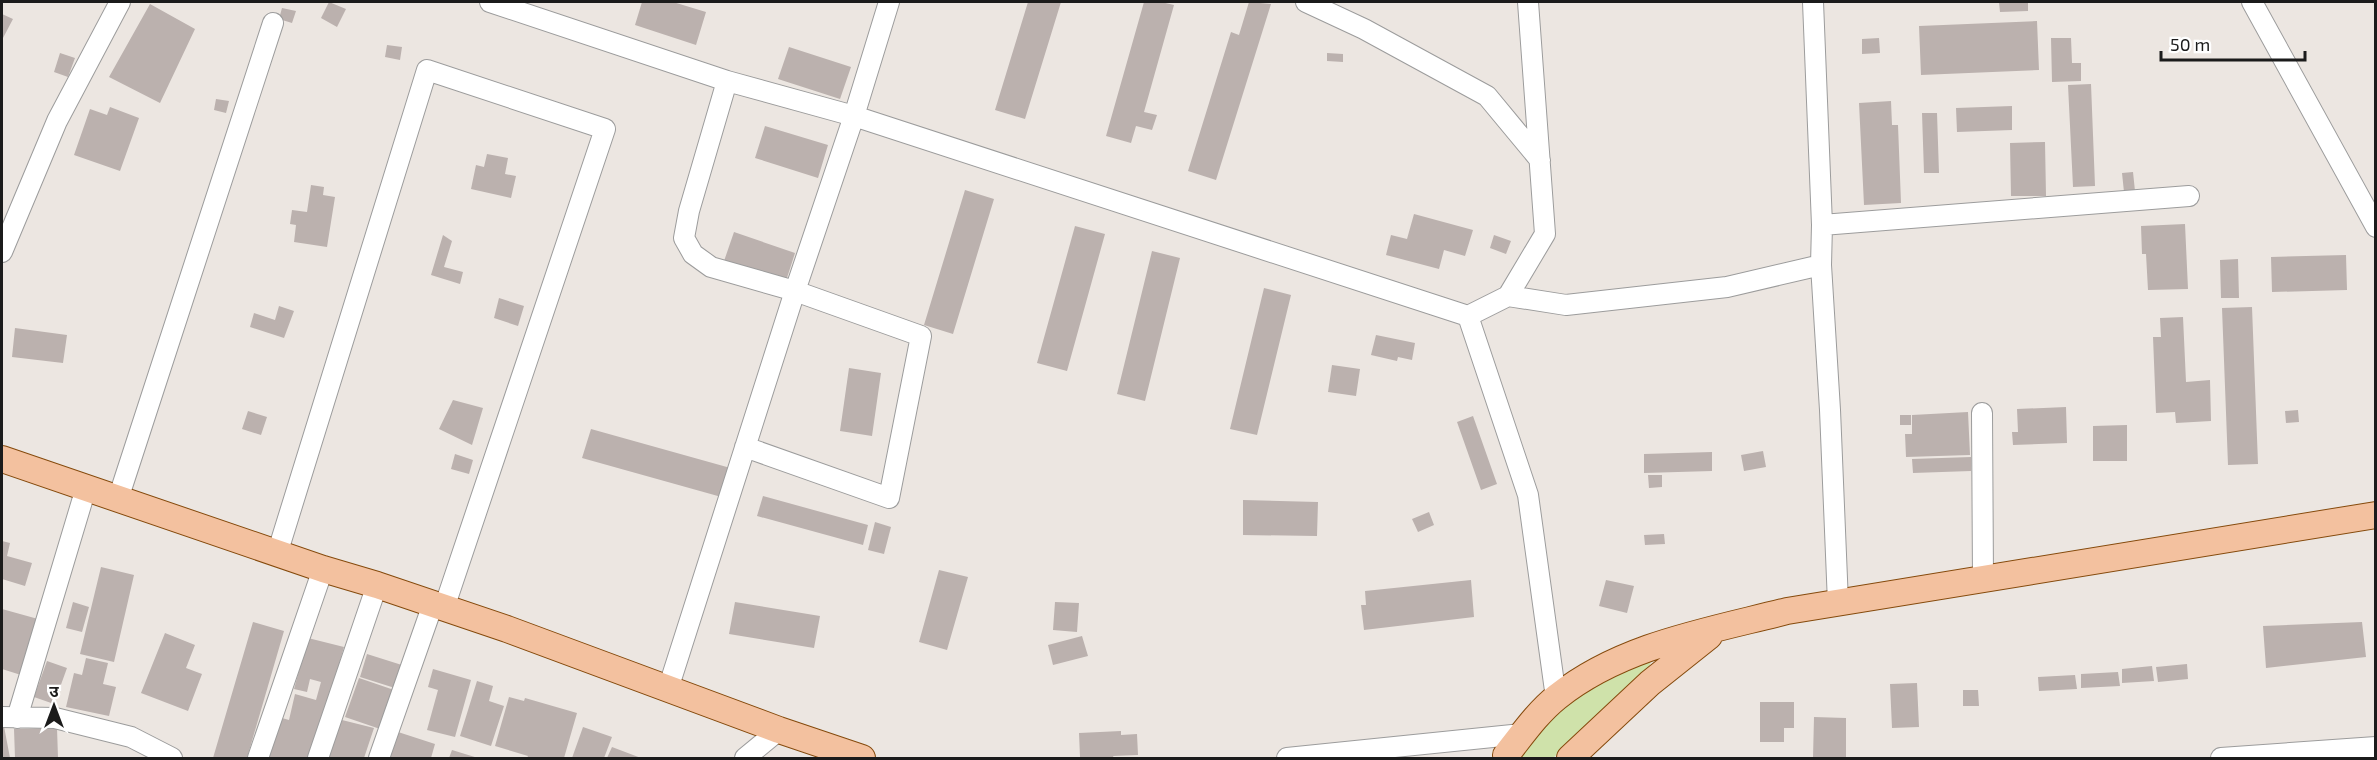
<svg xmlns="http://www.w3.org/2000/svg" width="2377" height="760" font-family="'Exo 2','Noto Sans Devanagari',sans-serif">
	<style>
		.grass { fill: #cfe2aa }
		.building { fill: #bbb1ae }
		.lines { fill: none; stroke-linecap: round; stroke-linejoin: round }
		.minor-casing { stroke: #9c9c9c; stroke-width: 22 }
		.major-casing { stroke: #854a0c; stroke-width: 28 }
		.minor { stroke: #fff; stroke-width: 20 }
		.major { stroke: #f3c19f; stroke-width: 26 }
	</style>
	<rect width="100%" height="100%" fill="#ece6e1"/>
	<path class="grass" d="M1655,646L1649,668L1553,758H1511L1595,677Z"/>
	<path class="building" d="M329,2L346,9L337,27L321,18Z
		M642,2H673L706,12L696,45L635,25Z
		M1028,2H1061L1025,119L995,110Z
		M1144,2H1161L1174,5L1144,112L1157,115L1152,130L1136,126L1131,143L1106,136Z
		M1249,2L1271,4L1216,180L1188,171L1231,32L1239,35Z
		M1999,2H2028V11L2000,12Z
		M150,4L195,29L160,103L109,77Z
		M282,8L296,11L292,23L279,19Z
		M2,14L13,19L3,38L2,37Z
		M2037,21L2039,70L1921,75L1919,26Z
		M1879,38L1880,53L1862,54V39Z
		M2051,38H2071L2072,63H2081V81L2052,82Z
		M387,45L402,47L400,60L385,57Z
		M789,47L851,67L840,99L778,79Z
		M60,53L75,58L68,77L54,72Z
		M1327,53L1343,54V62L1327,61Z
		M2091,84L2095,186L2073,187L2068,85Z
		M216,99L229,101L226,113L214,110Z
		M1891,101L1892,125H1898L1901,203L1864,205L1859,103Z
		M2012,106V130L1957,132L1956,108Z
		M110,107L139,118L120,171L74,155L90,109L107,115Z
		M1922,113H1937L1939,173H1924Z
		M765,126L828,145L818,178L755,158Z
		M2045,142L2046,196H2011L2010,143Z
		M487,154L508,158L505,174L516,176L511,198L471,189L476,165L484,167Z
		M2133,172L2135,191L2124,192L2122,173Z
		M311,185L324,187L323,195L335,197L327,247L294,242L296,225L290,224L292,210L307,212Z
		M965,190L994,199L953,334L924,325Z
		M1414,214L1473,230L1465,256L1444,250L1439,269L1386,255L1391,235L1407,239Z
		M2185,224L2188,289L2148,290L2146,254H2142L2141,226Z
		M1075,226L1105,234L1067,371L1037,363Z
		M734,232L795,253L785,284L723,264Z
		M443,235L452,241L444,267L463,272L460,284L431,275Z
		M1494,235L1511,241L1506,254L1490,248Z
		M1152,251L1180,258L1145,401L1117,394Z
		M2346,255L2347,290L2272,292L2271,257Z
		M2238,259L2239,298H2221L2220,260Z
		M1264,288L1291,295L1257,435L1230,429Z
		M499,298L524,306L518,326L494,318Z
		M279,306L294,311L284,338L250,327L254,313L275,320Z
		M2252,307L2258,464L2228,465L2222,308Z
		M2183,317L2186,382L2210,380L2211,421L2176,423L2175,412L2156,413L2153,337H2161L2160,318Z
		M15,328L67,335L63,363L12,357Z
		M1376,335L1415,343L1412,360L1398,357L1397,361L1371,355Z
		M1332,365L1360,369L1356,396L1328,392Z
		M849,368L881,373L872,436L840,431Z
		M453,400L483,408L472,445L439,429Z
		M2066,407L2067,443L2013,445L2012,432H2018L2017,409Z
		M2298,410L2299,422L2286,423L2285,411Z
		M248,411L267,417L261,435L242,429Z
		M1968,412L1970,455L1906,457L1905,434H1912V415Z
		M1900,415H1911V425H1900Z
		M1473,416L1497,484L1481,490L1457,422Z
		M2127,425V461H2093V426Z
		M591,429L734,469L725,498L582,458Z
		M1763,451L1766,467L1744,471L1741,455Z
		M1712,452V471L1644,473V454Z
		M455,454L473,460L469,474L451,469Z
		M1971,457V471L1913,473L1912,459Z
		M1648,475H1662V487L1649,488Z
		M763,496L868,525L863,545L757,516Z
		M1243,500L1318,502L1317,536L1243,535Z
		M1429,512L1434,525L1418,532L1412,519Z
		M875,522L891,527L884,554L868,550Z
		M1664,534L1665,544L1645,545L1644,535Z
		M2,541L10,543L7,556L32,563L25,586L2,579Z
		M101,567L134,575L114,662L80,654Z
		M939,570L968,577L947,650L919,642Z
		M1471,580L1474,617L1364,630L1361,605H1366L1365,591Z
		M1606,580L1634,586L1627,613L1599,606Z
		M73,602L89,607L82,632L66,628Z
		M735,602L820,616L814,648L729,634Z
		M1055,602L1079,603L1077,632L1053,630Z
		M2,609L38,619L21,675L2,669Z
		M253,622L284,631L247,758H213Z
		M2362,622L2366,657L2266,668L2263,626Z
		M165,633L195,645L186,668L202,674L188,711L141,693Z
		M1082,636L1088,656L1053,665L1048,645Z
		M308,638L344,647L312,758H263L275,716L289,720L295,694L316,700L321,682L310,679L307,692L294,689Z
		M367,654L405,666L398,689L360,677Z
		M86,658L108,663L103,684L116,687L109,716L66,707L74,673L82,675Z
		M47,661L67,668L54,704L34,697Z
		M2187,664L2188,679L2158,682L2156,667Z
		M2152,666L2154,681L2122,683V669Z
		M433,669L471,680L455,737L427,730L438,690L428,687Z
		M2118,672L2120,686L2081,688V674Z
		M2075,675L2077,689L2039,691L2038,677Z
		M359,678L397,691L383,730L345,717Z
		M477,681L493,686L489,701L504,706L491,746L460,736Z
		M1917,683L1919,727L1892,728L1890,684Z
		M1963,690H1978L1979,706H1963Z
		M509,697L524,701L525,698L577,713L564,758H527L528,756L495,746Z
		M1760,702H1794V728H1784V742H1760Z
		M1814,717L1846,718V758H1813Z
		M338,719L374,728L364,758H326Z
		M3,721L10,758H2Z
		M583,727L612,737L604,758H572Z
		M57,728L58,758H15L14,729Z
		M395,731L435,744L431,758H387Z
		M1121,731V735L1137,734L1138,755L1113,756L1114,758L1080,757L1079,733Z
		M612,747L641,758H607Z
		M452,750L478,758H449Z"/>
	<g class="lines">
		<defs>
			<path id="minor" d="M490,2L727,81L854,116L889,2
				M1306,2L1364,29L1487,96L1540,160
				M1813,2L1822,225L1821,265L1830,410L1838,603
				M2252,2L2376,227
				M1822,225L2189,196
				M2,252L57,121L120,2
				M1508,296L1566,305L1727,287L1821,265
				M1468,316L1508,296L1545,234L1528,2
				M1982,413L1983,579
				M745,447L889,498L921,336L795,291L854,116L1468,316L1528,495L1556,698
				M118,499L273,23
				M277,554L427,70L605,129L444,608
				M668,689L795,291L711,267L693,254L684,238L689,211L727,81
				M2,717L55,718L131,737L172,758
				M17,718L86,488
				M258,758L323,569
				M318,758L377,585
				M379,758L433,604
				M745,758L779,730
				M1287,758L1522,734
				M2221,758L2376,747"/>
			<path id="major" d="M2,459L323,569L377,585L507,629L779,730L862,758
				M1506,755C1522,735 1537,713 1557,697C1622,645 1709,631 1787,611L2376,515
				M1570,758L1650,683L1709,636"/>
		</defs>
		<use href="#minor" class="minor-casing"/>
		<use href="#major" class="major-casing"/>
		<use href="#minor" class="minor"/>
		<use href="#major" class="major"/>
	</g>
	<rect width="2377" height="760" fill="none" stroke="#1b1b1b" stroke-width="6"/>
	<g transform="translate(54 706)" stroke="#ffffff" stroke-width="4.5" paint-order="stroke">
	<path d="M0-4.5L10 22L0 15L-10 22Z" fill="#1b1b1b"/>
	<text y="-9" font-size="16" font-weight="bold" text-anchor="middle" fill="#1b1b1b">उ</text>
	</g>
	<path d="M2161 51v9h144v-9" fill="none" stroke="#1b1b1b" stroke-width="3"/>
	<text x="2170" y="51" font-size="18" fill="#1b1b1b" stroke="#ffffff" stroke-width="4.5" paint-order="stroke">50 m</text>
</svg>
